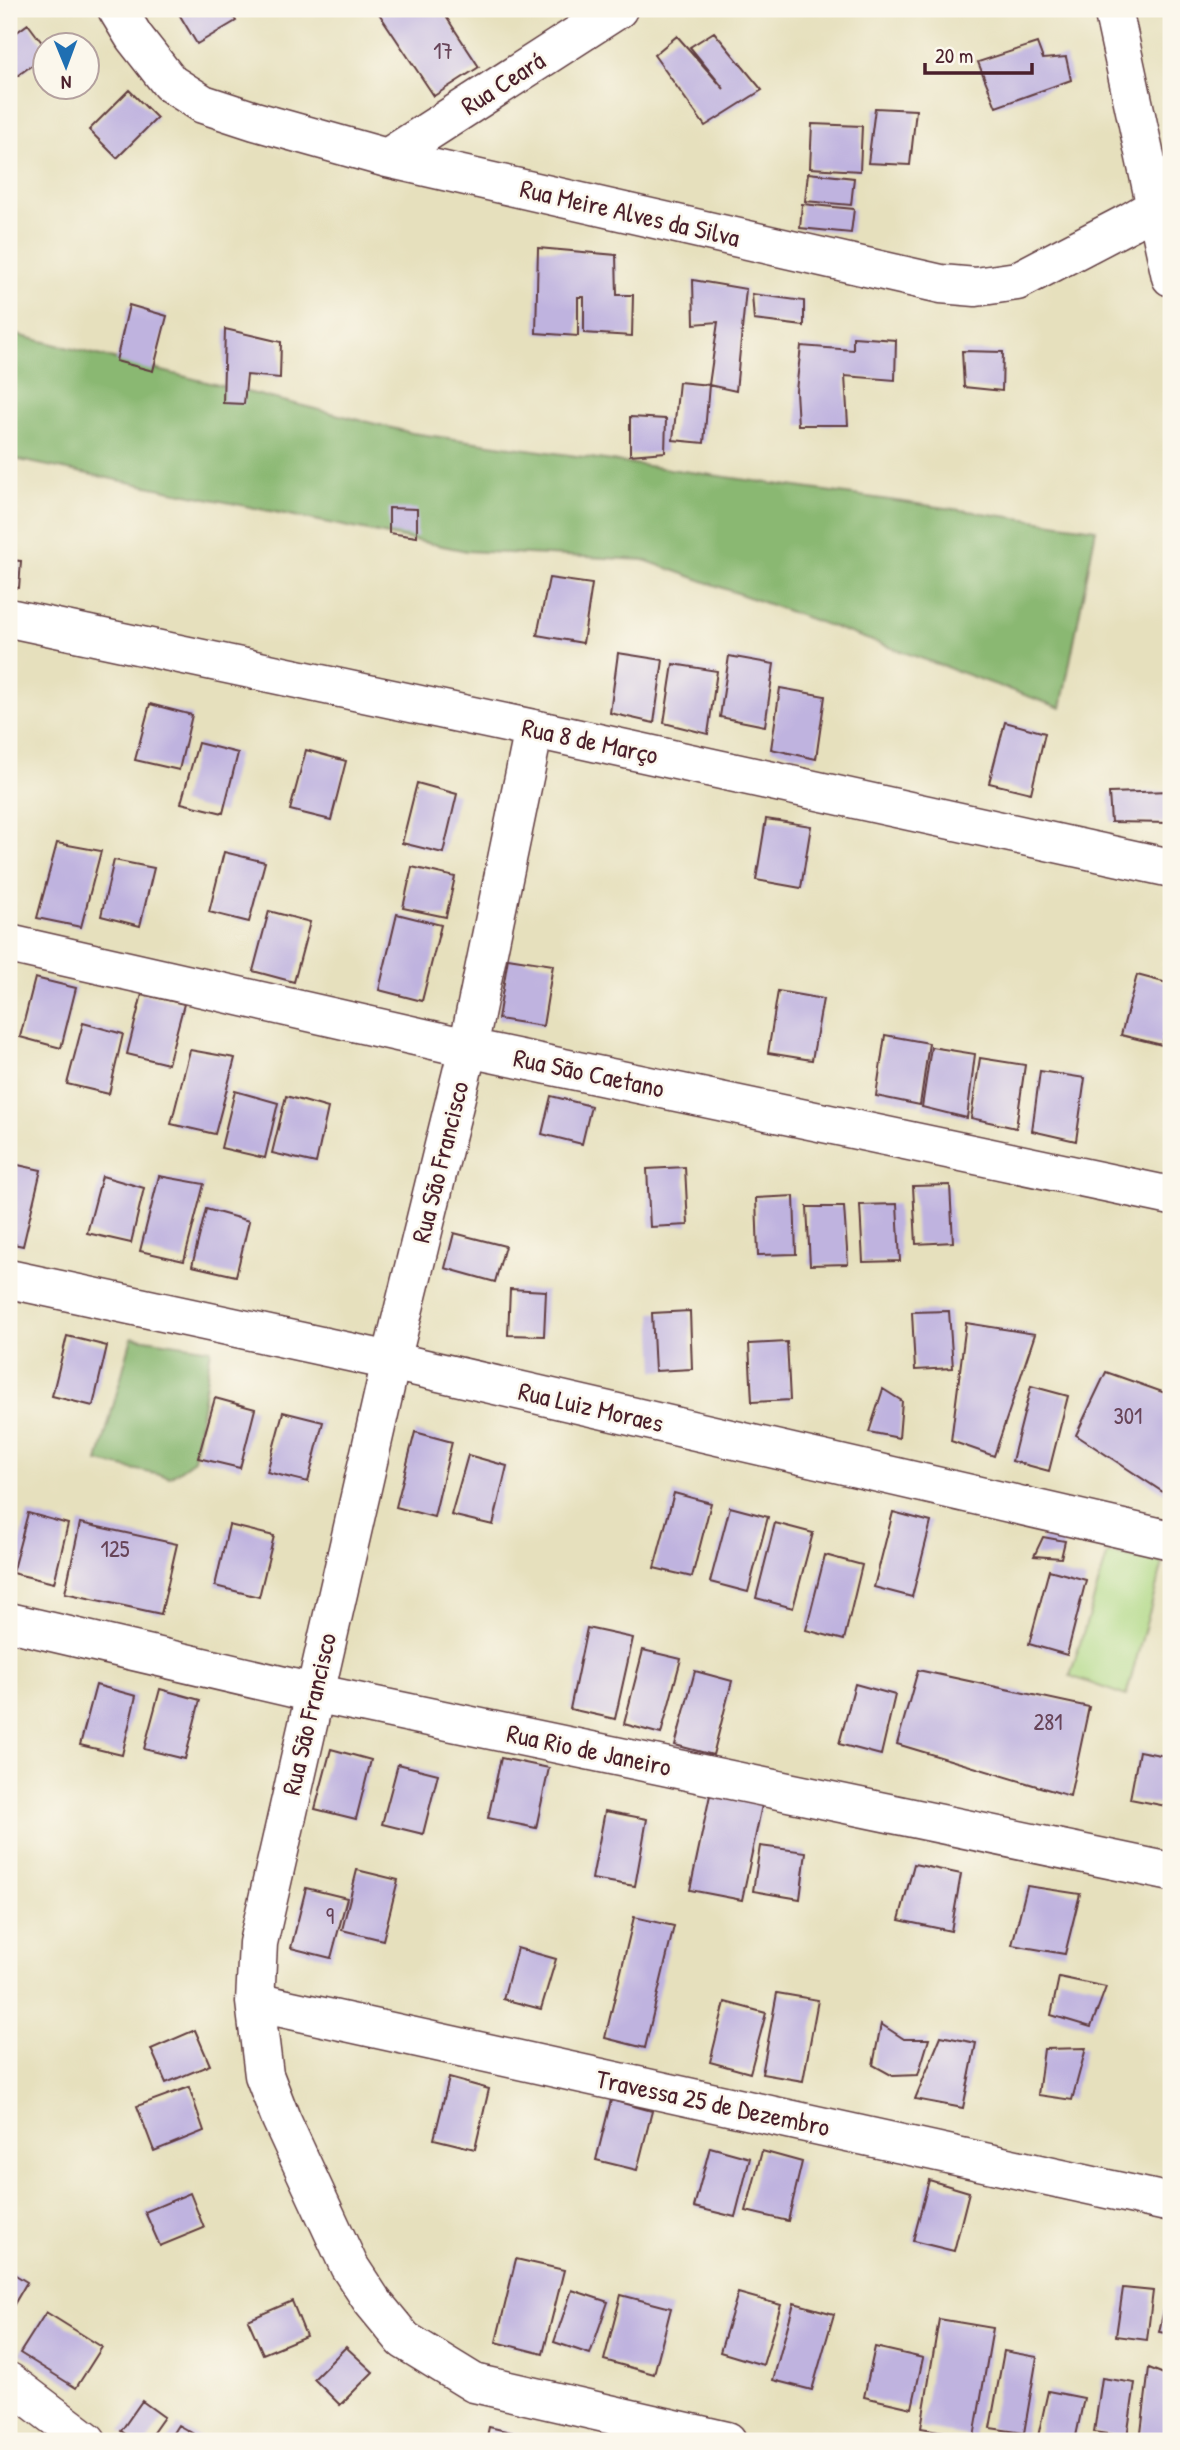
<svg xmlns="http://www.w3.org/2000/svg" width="1180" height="2450" font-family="'Patrick Hand',sans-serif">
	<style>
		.green { fill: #aed884; stroke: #7c7c58; stroke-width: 2 }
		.forest { fill: #8ab872; stroke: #6a6c4e; stroke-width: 2 }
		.building { fill: #bfb3df }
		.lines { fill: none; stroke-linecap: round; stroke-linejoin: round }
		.minor-casing { stroke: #613c41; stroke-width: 41 }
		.minor { stroke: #fff; stroke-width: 38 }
		.labels { text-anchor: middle; stroke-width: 5; stroke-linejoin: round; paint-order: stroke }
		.number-label { font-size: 23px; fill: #674458 }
		.street-label { font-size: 26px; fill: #4a1f2b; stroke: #fbf7ec }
	</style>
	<rect width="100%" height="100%" fill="#fbf7ec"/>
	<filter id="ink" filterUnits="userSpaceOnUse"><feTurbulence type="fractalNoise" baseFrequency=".0143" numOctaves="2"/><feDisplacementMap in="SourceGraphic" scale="14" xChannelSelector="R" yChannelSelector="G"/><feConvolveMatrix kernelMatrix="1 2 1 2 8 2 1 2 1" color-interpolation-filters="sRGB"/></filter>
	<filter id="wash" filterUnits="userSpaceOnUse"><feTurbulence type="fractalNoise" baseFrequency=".00686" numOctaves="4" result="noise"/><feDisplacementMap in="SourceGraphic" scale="28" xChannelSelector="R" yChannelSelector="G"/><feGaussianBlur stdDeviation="1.57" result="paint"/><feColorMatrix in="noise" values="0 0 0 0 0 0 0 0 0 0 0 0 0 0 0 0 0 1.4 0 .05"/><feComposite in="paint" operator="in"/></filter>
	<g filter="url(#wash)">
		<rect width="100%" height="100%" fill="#e6e0bd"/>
		<path class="green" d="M1108,1553L1163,1563L1126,1696L1070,1676Z"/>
		<path class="forest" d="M9,333L412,433L1096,529L1061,708L644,560L467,551L9,458Z
			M132,1337L211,1349L194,1460L170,1477L98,1462Z"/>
		<g id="blocks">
			<path class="building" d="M176,9H228L236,21L197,44Z
				M376,9H441L479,67L434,96Z
				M28,24L46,48V55L10,81L9,38Z
				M714,32L762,90L705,126L654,55L677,36L724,89L690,47Z
				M1037,43L1043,59L1066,57L1071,80L996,107L978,62Z
				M129,90L157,118L117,158L89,130Z
				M875,108L916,110L910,165L868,163Z
				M812,124L862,126L860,171L810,168Z
				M808,173L854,178L851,205L805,201Z
				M802,204L854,209L851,233L800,228Z
				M538,248L616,255L617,295H633L632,336L584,333V297H578V336L536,333Z
				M693,280L746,289L736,391L709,385L718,322L694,324Z
				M752,294L804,301V326L754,320Z
				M129,305L167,316L153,371L116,361Z
				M225,329L281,342L280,378L247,375L244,404L223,403Z
				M853,337L896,340L895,380L845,376L848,425H798L796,391L801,346L853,350Z
				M962,351L1003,352L1002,391L964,387Z
				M679,382L709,385L704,443L673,440Z
				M630,417L666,419L665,452L630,455Z
				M389,508L417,509V537L389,533Z
				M9,560L21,561L19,588L9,587Z
				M549,578L592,584L583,643L537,635Z
				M618,653L663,660L654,723L610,713Z
				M729,656L774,664L765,726L720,717Z
				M673,664L717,671L708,734L664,723Z
				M780,688L825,696L816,759L771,749Z
				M150,704L192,715L179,770L135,760Z
				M1005,722L1045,733L1031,793L989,783Z
				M198,743L238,753L223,813L181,803Z
				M306,750L346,761L331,820L290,810Z
				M417,783L457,794L443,853L402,843Z
				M1171,791V823L1111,822L1109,793Z
				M766,819L811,826L801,888L756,880Z
				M57,843L101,851L81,927L37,918Z
				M224,852L265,862L249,922L209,912Z
				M114,860L154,868L140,926L101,916Z
				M412,867L455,877L446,917L403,908Z
				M269,911L310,922L294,982L253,971Z
				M397,914L441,925L422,1001L379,990Z
				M508,958L553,965L543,1026L498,1019Z
				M1137,975L1171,984V1008L1162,1045L1121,1035Z
				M35,978L76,988L61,1048L20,1037Z
				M778,991L823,999L812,1060L768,1053Z
				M142,994L184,1004L168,1064L127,1054Z
				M83,1023L123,1034L109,1094L67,1084Z
				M885,1035L929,1043L920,1105L876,1096Z
				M931,1047L975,1054L967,1118L922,1107Z
				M190,1050L235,1058L215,1134L171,1124Z
				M980,1058L1025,1065L1016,1128L971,1118Z
				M1040,1071L1085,1078L1076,1141L1032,1131Z
				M235,1091L278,1103L265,1158L221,1148Z
				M286,1096L328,1108L316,1163L272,1153Z
				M551,1096L591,1106L582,1144L542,1134Z
				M9,1163L41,1170L23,1246L9,1243Z
				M685,1167L688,1225L650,1227L647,1169Z
				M102,1176L144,1188L131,1243L87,1233Z
				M159,1176L204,1184L184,1261L140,1251Z
				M950,1185L953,1242L916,1244L913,1186Z
				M794,1196L796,1254L758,1255L756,1198Z
				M897,1204L900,1261L863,1262L860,1205Z
				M807,1207H844L848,1264L810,1265Z
				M206,1209L249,1221L236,1276L192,1266Z
				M454,1233L505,1246L495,1282L445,1268Z
				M510,1289L546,1291L544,1336L508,1335Z
				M690,1311L692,1369L655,1371L652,1313Z
				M949,1311L953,1368L915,1370L912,1312Z
				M966,1323L1035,1334L994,1456L951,1441Z
				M67,1336L107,1346L93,1406L52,1396Z
				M787,1342L790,1400L752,1402L749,1344Z
				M1106,1372L1171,1395V1486L1169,1496L1076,1435Z
				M1031,1386L1068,1396L1049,1471L1012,1461Z
				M883,1389L902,1401L899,1438L869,1432Z
				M215,1398L255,1409L240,1468L198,1458Z
				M283,1412L323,1422L308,1482L267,1472Z
				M415,1432L452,1442L434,1517L396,1507Z
				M468,1455L507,1466L493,1525L451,1515Z
				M674,1493L711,1503L692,1577L654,1568Z
				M730,1507L768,1517L748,1592L710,1582Z
				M893,1512L931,1522L912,1597L874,1587Z
				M28,1513L68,1524L54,1583L12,1573Z
				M80,1523L177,1544L161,1614L65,1593Z
				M775,1523L813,1533L793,1608L756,1598Z
				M229,1525L274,1536L259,1597L215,1586Z
				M1043,1537L1065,1541L1061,1558L1034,1556Z
				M825,1555L862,1565L844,1640L806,1630Z
				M1049,1570L1086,1580L1067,1655L1029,1644Z
				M587,1628L633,1638L615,1719L570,1709Z
				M643,1650L681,1659L661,1734L624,1724Z
				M918,1670L1089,1707L1070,1796L897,1744Z
				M695,1671L732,1681L713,1755L675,1745Z
				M855,1684L895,1695L881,1755L839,1744Z
				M96,1685L136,1696L122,1755L80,1745Z
				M160,1689L200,1700L185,1759L144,1749Z
				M331,1749L371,1760L356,1819L315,1809Z
				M1139,1751L1171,1757V1807L1130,1799Z
				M501,1758L549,1768L536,1828L488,1818Z
				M398,1764L438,1774L423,1834L382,1824Z
				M710,1795L762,1805L742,1900L690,1890Z
				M605,1811L647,1819L635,1886L592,1879Z
				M760,1846L806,1852L800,1899L753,1891Z
				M914,1864L961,1874L951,1931L899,1920Z
				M357,1870L398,1880L383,1940L342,1930Z
				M1027,1886L1080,1894L1065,1954L1012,1945Z
				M306,1888L347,1898L331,1958L291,1948Z
				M634,1917L674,1926L645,2048L605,2038Z
				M517,1948L556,1959L541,2009L503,1999Z
				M1059,1977L1106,1987L1091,2027L1051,2015Z
				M777,1993L818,2000L803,2081L762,2074Z
				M725,2002L766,2013L750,2073L710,2062Z
				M881,2024L904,2039H929L918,2075L893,2076L873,2065Z
				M195,2030L210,2065L166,2083L151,2049Z
				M941,2036L976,2043L963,2108L915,2099Z
				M1086,2048L1072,2100L1038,2095L1044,2049Z
				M449,2078L489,2089L475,2149L434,2139Z
				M189,2087L204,2131L154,2151L137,2106Z
				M611,2100L652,2111L637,2170L596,2160Z
				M710,2147L750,2158L735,2217L694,2207Z
				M762,2151L802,2162L788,2221L746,2211Z
				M929,2180L969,2192L954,2251L913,2241Z
				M190,2193L204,2228L160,2246L145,2212Z
				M516,2259L564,2270L543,2354L496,2342Z
				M9,2271L27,2282L9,2313Z
				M1170,2283H1171V2334L1159,2332Z
				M1123,2288L1153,2291L1147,2340L1116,2336Z
				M572,2290L608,2302L590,2354L554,2342Z
				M738,2293L781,2305L763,2365L720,2352Z
				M621,2295L671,2308L654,2374L604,2360Z
				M292,2301L306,2336L263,2354L248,2320Z
				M794,2303L834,2314L812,2390L773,2380Z
				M46,2312L102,2347L76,2388L20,2353Z
				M939,2319L993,2328L974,2437L921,2428Z
				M346,2347L373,2372L340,2405L314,2379Z
				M875,2347L923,2358L912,2408L864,2397Z
				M1004,2351L1037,2357L1024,2433L990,2428Z
				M1149,2368L1171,2377L1170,2441H1140Z
				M1102,2378L1135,2383L1127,2437L1094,2432Z
				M1048,2391L1084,2398L1075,2441H1037Z
				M142,2401L164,2417L147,2441H136L121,2431Z
				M178,2425L206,2441H168Z
				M489,2427L545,2440V2441H486Z"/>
		</g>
	</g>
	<g filter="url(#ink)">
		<use href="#blocks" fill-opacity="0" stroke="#613c41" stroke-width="2"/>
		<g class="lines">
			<defs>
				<path id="minor" d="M117,9L134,37L170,83L203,104L255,121L387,158L941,284L976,287L1017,281L1130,222L1171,198
					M1113,9L1171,277
					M387,158L618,9
					M9,618L534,729L1171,868
					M534,729L468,1048L391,1361L258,1943L255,2002L264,2075L281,2119L349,2266L372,2301L404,2340L474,2383L727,2441
					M9,944L468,1048L1171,1196
					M9,1279L391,1361L1171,1540
					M9,1622L314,1693L1171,1872
					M255,2002L1171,2203
					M9,2382L87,2441"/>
			</defs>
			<use href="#minor" class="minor-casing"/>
			<use href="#minor" class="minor"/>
		</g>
	</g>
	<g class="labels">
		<g class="number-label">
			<text x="443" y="59">17</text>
			<text x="1128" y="1424">301</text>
			<text x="115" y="1557">125</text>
			<text x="1048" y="1730">281</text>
			<text x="330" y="1924">9</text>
		</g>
		<g class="street-label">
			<text transform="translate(503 83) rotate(-33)" y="9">Rua Ceará</text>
			<text transform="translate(630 213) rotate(13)" y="9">Rua Meire Alves da Silva</text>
			<text transform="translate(590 741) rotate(12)" y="9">Rua 8 de Março</text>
			<text transform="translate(589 1073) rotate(12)" y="9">Rua São Caetano</text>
			<text transform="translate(440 1162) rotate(-76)" y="9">Rua São Francisco</text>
			<text transform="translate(591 1407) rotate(13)" y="9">Rua Luiz Moraes</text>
			<text transform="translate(309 1714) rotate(-77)" y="9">Rua São Francisco</text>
			<text transform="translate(589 1750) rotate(12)" y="9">Rua Rio de Janeiro</text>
			<text transform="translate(713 2103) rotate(12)" y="9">Travessa 25 de Dezembro</text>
		</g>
	</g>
	<rect width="1180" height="2450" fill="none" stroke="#fbf7ec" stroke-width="35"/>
	<g transform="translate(66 66) rotate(179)"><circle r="33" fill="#fbf7ec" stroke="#b4a19f" stroke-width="2"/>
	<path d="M0-5L12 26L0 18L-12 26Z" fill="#1f6fb2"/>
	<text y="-10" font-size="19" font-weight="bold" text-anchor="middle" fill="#4a1f2b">N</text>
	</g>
	<path d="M925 63v10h107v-10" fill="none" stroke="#4a1f2b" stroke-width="3.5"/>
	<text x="935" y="63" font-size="21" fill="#4a1f2b" stroke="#fbf7ec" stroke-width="5" paint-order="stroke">20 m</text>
</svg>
